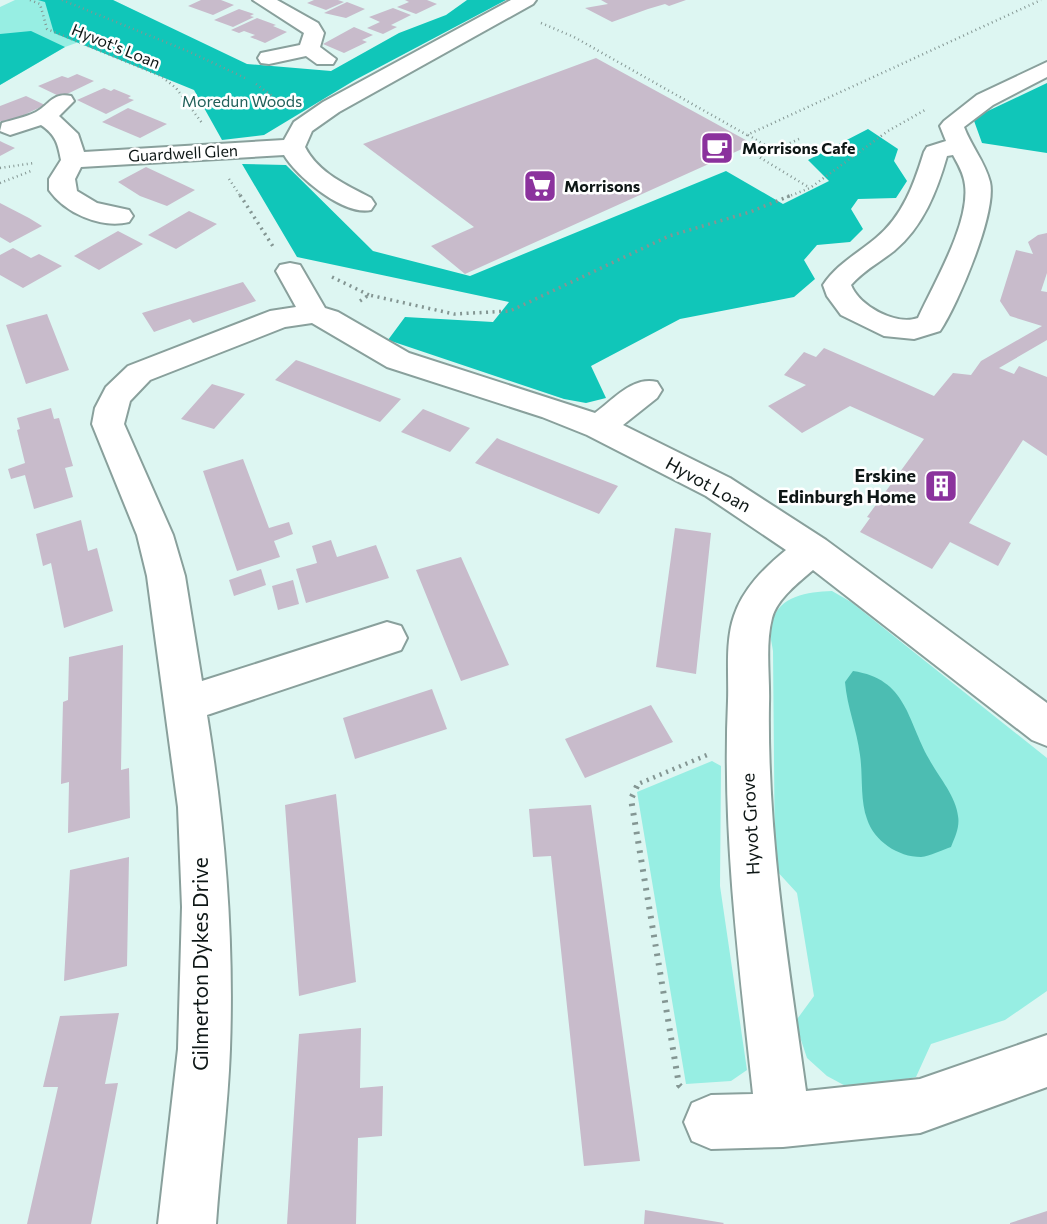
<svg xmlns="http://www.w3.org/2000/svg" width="1047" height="1224" font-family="Commissioner,sans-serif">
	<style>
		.green { fill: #97eee3 }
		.forest { fill: #10c6b9 }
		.water { fill: #4cbdb2 }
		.building { fill: #c8bbcb }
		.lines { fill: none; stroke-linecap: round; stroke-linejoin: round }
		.minor-casing { stroke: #89a09c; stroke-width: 4 }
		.path-far3 { stroke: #849693; stroke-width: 2.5; stroke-dasharray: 1 3.5; stroke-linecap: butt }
		.path-far2 { stroke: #849693; stroke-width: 3.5; stroke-dasharray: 2 4.5; stroke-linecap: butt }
		.path-far1 { stroke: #849693; stroke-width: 4.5; stroke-dasharray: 2 5; stroke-linecap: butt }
		.path { stroke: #849693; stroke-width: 6; stroke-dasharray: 2.5 7; stroke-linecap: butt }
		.minor { fill: #fff; fill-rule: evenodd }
		.labels { text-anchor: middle; stroke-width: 5; stroke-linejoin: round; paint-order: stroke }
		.far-street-label { font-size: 16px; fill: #0e1716; stroke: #fff }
		.far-park-label { font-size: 16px; fill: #23615b; stroke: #fff }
		.far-poi-label { font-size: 16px; font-weight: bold; fill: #0e1716; stroke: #fff; text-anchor: start }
		.poi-label { font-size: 18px; font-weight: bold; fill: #0e1716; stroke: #fff; text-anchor: end }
		.street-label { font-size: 18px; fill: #0e1716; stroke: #fff }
		.near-street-label { font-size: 21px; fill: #0e1716; stroke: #fff }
	</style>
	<rect width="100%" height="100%" fill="#ddf6f2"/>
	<path class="green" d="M15,0H113L148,17L65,47L0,85V7Z
		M832,591L851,602L1047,758V991L1005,1020L931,1044L916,1077L853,1090L827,1076L807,1058L795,1022L814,996L797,893L775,869L773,651C772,643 768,630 771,623C780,595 807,592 832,591Z
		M712,761L721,766L720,886L747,1070L731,1081L686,1084L637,792Z"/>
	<path class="forest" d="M38,0H113L247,64L331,71L399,33L446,15L467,0H506L355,80L264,135L222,140L194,90L54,33L45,2Z
		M31,31L65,47L0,85V34Z
		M1047,83V153L982,143L973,118Z
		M868,129L898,149L894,161L907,181L896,198L858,199L851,209L863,229L850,242L817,245L804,260L815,279L794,297L680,319L591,366L606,398L586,403L564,399L388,340L405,317L493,322L509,302L297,257L242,164L286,165L373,251L470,276L726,171L783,204L829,181L808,160Z"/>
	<path class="water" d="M853,671C907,679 907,720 929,759C938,776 956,796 958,816C960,827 955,837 951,847C942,850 930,856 921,857C898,857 874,841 867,819C860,800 863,775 860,755C857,730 847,707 845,682Z"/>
	<path class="building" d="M201,0H221L234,5L213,15L188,6Z
		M314,0H338L344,2L326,10L307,3Z
		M405,0H427L437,4L416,14L397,7L409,2Z
		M601,0H686L669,6L665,4L648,9L612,22L585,8L608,4Z
		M347,2L365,9L346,18L324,13Z
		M393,8L411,15L391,25L397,27L383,34L367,28L380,22L369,17Z
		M239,9L254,14L250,16L254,17L233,27L214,20Z
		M257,18L276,25L273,26L287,32L265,43L250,37L255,35L244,31L239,33L231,30Z
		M354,27L373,35L362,40L367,42L344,53L323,44Z
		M596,58L753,144L465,274L431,246L474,227L363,144Z
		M77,74L94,81L61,97L38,86L62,76L68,78Z
		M104,88L111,91L114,89L131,96L128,98L134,100L106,114L77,100Z
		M26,96L45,105L5,124L0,121V106Z
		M128,108L167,124L140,138L102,122Z
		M0,141L4,143L15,148L0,156Z
		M146,167L195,190L167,206L140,196L118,182Z
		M0,203L29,218L42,226L10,243L0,237Z
		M189,211L217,224L176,249L148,235Z
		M118,231L143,244L99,270L74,256Z
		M1047,233V273L1041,291L1047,292V340L999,368L1014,374L1019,366L1047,377V456L1023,440L969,523L1011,543L998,566L950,542L932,569L860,532L870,518L867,517L924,439L850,406L802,433L768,406L806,385L784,375L804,352L816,357L824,348L934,396L953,373L971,375L981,361L1042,326L1010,316L1000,301L1016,250L1033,254L1028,242L1038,235Z
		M13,248L31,258L39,254L62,266L23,288L0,275V255Z
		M243,282L256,301L193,323L190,319L154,332L142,313Z
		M47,314L69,370L26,384L6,325Z
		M296,360L302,362L401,399L380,422L275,380Z
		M212,384L245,394L214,429L181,419Z
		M51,408L54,419L59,418L73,466L65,468L73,497L34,509L25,475L11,479L8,469L25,463L17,430L20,429L17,418Z
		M423,409L465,426L470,428L450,452L401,432Z
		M497,438L501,440L618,486L599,514L475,463Z
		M243,459L269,528L289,522L293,534L274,541L280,557L237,571L203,471Z
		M81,520L88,551L97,548L113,611L64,628L51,563L43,566L36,534Z
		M675,528L711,533L696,674L656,667Z
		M331,540L337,557L376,545L389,578L306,603L296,569L317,563L312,546Z
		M461,557L509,665L461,681L416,570Z
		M261,569L266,585L234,596L229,580Z
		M293,580L299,604L278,610L272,586Z
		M123,645L121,770L129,768L130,818L68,833L69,782L61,784L63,702L68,700L69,657Z
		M432,689L447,729L355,759L343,718Z
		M651,705L673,742L585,778L565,739Z
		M336,794L356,982L299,996L285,805Z
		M591,805L640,1161L584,1166L551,856L533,857L529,809Z
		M129,857L127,966L64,981L70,870Z
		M119,1013L105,1084L118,1083L91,1224H27L58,1087H43L60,1016Z
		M361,1028L360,1088L383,1086L382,1136L358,1138L356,1224H287L299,1034Z
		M645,1210L724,1223L723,1224H644Z
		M1047,1211V1224H1010V1223Z"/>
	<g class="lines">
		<defs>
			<path id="minor" d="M253,0H277L318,23L324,33L320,47L336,59L333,64H317L306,56L269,64L261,63L258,58L261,53L300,45L304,33Z
				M511,0H536L533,4L339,112L312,131L305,147C318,173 347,185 371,198L375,204L371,210C344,216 297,177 284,155L81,167L75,179L77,191L97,203L129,210L133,216L129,222C101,229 65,213 49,190V179L61,160C58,144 56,135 41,125L10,135L0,131L2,123C12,120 26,117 36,112C49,105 53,92 71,96L74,101L59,116L78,134L84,152L284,140L294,122L323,102Z
				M1047,62V77L993,105L964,127C971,146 985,162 990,182C997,212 958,304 940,331L914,339L884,336L841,315L827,296L823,285C837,264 857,254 876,238C903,216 914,184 924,152L927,147L946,141L940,126L944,121L977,95ZM953,155C958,164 964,174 965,185C970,223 934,283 918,318C896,326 859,306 851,285C863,271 880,262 894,251C923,227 937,191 947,156Z
				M290,263L300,265L325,308L338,312L409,353L595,413C614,399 633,376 657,382L662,390L657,398L623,425L730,478L826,540L1047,703V746L1032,740L813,570C799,582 777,599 772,618C765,645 770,677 769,704C767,834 788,962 806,1091L920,1079L1047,1035V1087L920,1133L783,1147L711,1149L692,1141L684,1122L692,1103L711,1095L753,1094C739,963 722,833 728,701C729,675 725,642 734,616C743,589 764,568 786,550L706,496L587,435L542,417L387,367L312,323L285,327L150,380L130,401L124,424L173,535L185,576L202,681L387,622L401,626L407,638L401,650L207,715C225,826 234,936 230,1049C228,1107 220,1166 216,1224H158L178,1049L182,907L178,807L147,576L137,535L92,424L95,408L106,387L128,366L270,311L296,307L276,271L280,265Z"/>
		</defs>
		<use href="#minor" class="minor-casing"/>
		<path class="path-far3" d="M30,0L40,4L47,29L161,76L176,88L202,123
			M62,0L190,52L245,78
			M541,23L574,37L747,135L1041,0
			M256,84L283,104
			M748,135L774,150
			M799,139L759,157L810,188
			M0,168L34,163
			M229,179L241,197
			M0,183L31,171
			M787,197L810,188L888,131L925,110"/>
		<path class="path-far2" d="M240,195L274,248
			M332,277L369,295
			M360,301L369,295L454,314L510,311L669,236L750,212L792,195"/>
		<path class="path-far1" d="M636,788L638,784L707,755"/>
		<path class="path" d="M637,786L631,799L679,1085L683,1089"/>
		<use href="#minor" class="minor"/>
	</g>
	<defs>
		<symbol id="cafe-square" viewBox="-11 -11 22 22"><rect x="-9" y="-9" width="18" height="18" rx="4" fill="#8b329d" stroke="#fff"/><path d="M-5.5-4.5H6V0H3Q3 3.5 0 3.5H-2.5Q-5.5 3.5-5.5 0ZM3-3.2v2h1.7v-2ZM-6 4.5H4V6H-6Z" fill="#fff"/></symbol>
		<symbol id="supermarket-square" viewBox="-11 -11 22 22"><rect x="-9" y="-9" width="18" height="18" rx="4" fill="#8b329d" stroke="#fff"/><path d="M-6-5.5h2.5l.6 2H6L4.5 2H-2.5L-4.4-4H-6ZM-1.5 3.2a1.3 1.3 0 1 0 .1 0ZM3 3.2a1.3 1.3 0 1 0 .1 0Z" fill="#fff"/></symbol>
		<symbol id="building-square" viewBox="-11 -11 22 22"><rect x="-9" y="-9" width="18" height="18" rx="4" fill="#8b329d" stroke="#fff"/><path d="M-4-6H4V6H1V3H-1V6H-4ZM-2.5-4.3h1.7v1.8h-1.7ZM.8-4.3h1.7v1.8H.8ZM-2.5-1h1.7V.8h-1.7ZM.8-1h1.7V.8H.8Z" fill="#fff"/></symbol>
	</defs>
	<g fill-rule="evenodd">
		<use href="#cafe-square" x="698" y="129" width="38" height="38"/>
		<use href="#supermarket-square" x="521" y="167" width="38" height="38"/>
		<use href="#building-square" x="922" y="467" width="38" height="38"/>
	</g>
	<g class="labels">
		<g class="far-street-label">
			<text transform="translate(116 46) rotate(22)" y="6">Hyvot's Loan</text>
			<text transform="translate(183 153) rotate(-3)" y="6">Guardwell Glen</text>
		</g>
		<g class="far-park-label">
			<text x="242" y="107">Moredun Woods</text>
		</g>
		<g class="far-poi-label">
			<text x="742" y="154">Morrisons Cafe</text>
			<text x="564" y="192">Morrisons</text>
		</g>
		<g class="poi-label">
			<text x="916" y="482">Erskine<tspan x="916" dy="21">Edinburgh Home</tspan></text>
		</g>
		<g class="street-label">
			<text transform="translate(708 485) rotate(29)" y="6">Hyvot Loan</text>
			<text transform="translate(751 824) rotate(-93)" y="6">Hyvot Grove</text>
		</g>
		<g class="near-street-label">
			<text transform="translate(201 964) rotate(-90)" y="7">Gilmerton Dykes Drive</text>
		</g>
	</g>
</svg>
